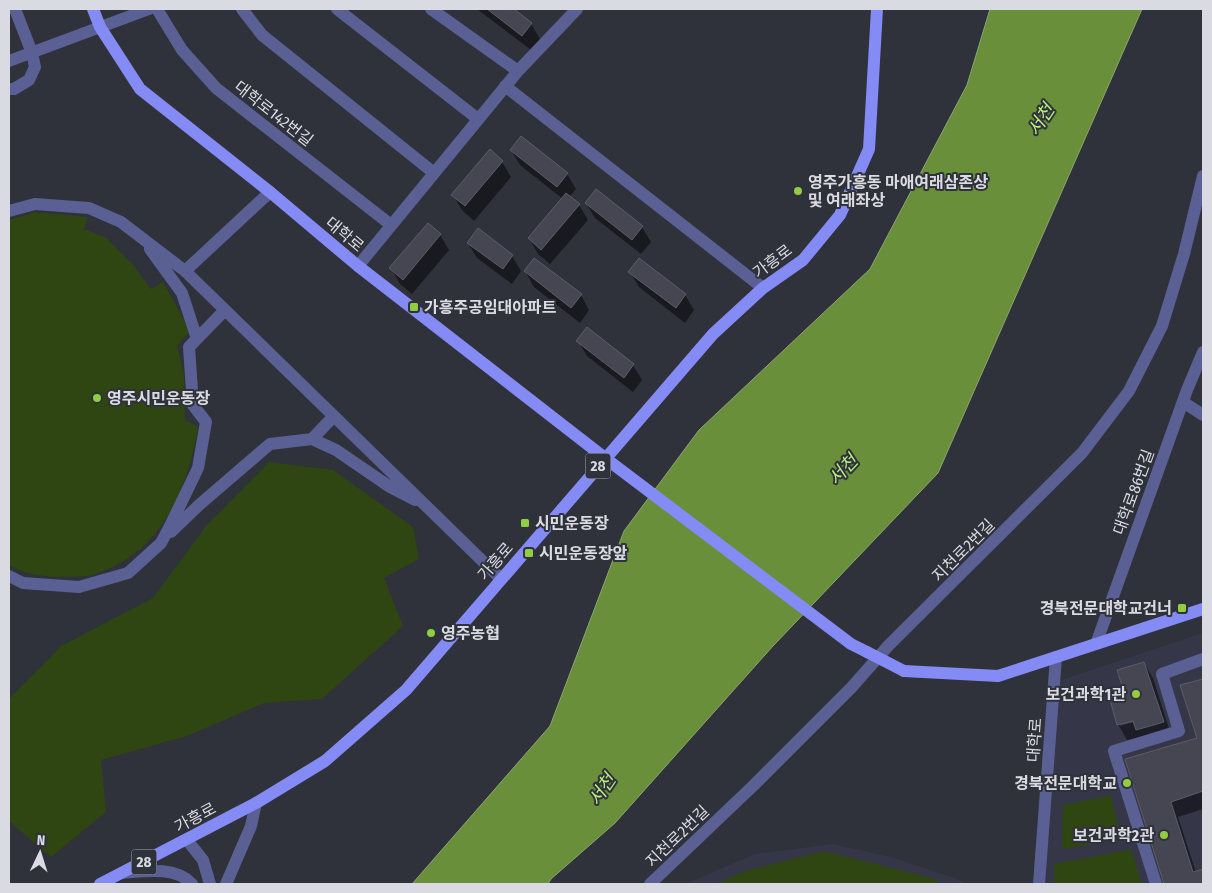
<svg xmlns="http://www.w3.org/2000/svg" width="1212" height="893" font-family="'Fira Sans Condensed','Noto Sans KR',sans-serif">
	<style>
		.built { fill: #353748 }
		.green { fill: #2f4612 }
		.water { fill: #698f3b; stroke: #8ba66d }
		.shadow { fill: #0007; fill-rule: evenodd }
		.building { fill: #454652; stroke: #5c5d69 }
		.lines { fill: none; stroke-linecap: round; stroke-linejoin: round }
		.minor { stroke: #5b6094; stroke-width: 12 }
		.major { stroke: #848bf4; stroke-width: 12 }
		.major-bridge { stroke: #848bf4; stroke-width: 12 }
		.poi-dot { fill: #91cd40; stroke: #2f313b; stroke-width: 2 }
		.labels { text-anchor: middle; stroke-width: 4; stroke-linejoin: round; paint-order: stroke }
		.shield { fill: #2f313b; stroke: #a7a8b0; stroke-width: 1 }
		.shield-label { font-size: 15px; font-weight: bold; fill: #dadbe2 }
		.street-label { font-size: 16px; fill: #dadbe2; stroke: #2f313b }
		.poi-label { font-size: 16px; font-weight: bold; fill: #dadbe2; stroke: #2f313b; text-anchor: start }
		.water-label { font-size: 18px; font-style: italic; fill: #baef7f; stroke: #2f313b }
	</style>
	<rect width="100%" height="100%" fill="#2f313b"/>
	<path class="built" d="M1203,633V884H1043L1058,681Z
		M833,844L891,857L957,879L967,884H686L754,854Z"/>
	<path class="green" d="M35,212L88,217L84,229L107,238L133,265L151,289L163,282L190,331L177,346L184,375L185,420L198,427C189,484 163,549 105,570C99,572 93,575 87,576C79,577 71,576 64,577C45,577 25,575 9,565V220Z
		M269,462L333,470L413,527L419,559L384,578L403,626L322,699L264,703L187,736L101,760L106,812L51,857L9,821V699L61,646L153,598L206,526Z
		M1111,795L1121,839L1062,849L1063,805Z
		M1131,849L1142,884H1054V864Z
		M824,851L932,878L942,884H716L745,871Z"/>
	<path class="water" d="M990,9H1142L938,473L773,646L615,823L551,879L548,884H412L550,726L624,531L699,430L870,269L967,85Z"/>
	<path class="shadow" d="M477,9H512L531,24L540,39L531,50Z
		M511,150L567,174L576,189L569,197L579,205L588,220L550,264L538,254L529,238L563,199L520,165Z
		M502,162L511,177L474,221L462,210L453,195Z
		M586,203L642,227L651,242L641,254L595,218Z
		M428,224L440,235L449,250L412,294L400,284L391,268Z
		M468,243L512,256L521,271L512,284L477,258Z
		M639,260L685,295L694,310L685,323L639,287L630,272Z
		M525,271L581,295L589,310L580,323L534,287Z
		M578,341L633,365L642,380L633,392L587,356Z
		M1144,663L1153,678L1172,738L1141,737L1127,740L1118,724ZM1138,719L1139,721L1120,726V723Z
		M1203,680V809L1178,817L1196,872L1203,870V884H1165V881L1127,760L1199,739L1182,686Z"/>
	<path class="building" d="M487,9H514L532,23L522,36Z
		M521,136L568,173L557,187L510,150Z
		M490,149L503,161L465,206L451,195Z
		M596,189L643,226L632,240L585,203Z
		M566,193L580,204L541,250L528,238Z
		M428,223L441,234L403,280L389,268Z
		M478,228L513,255L503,269L467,243Z
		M534,258L582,294L571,308L524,271Z
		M639,258L686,294L676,308L628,272Z
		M587,327L634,364L624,378L576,341Z
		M1144,662L1164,722L1136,730L1133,721L1117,725L1109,696L1124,692L1117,670Z
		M1203,679V791L1171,802L1193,872L1203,869V884H1164L1125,759L1197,738L1180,685Z"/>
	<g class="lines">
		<path class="minor" d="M157,9L182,50L216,88L391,225
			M242,9L262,35L434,173
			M337,9L478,119
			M9,61L149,9
			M518,71L577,9
			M505,86L763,288
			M9,89H14L29,80L35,67L32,53L15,9
			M9,211L35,204L89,208L121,222L185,271L501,579
			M150,249L182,293L197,339
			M358,266L518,71L431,9
			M185,271L270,192
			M1183,402L1203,415
			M312,439L334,416
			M171,532L199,505L270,444L312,439L336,450L390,487L415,500
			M9,576L23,583L79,587L128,573L161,543L170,526L198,468L206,422L193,405L189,347L225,310
			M1096,644L1187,390L1203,352
			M187,840L203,860L210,884
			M122,873C145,871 176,866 192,884
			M226,884L251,826L256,803
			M650,884L754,785L851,688L889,645L1082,453L1129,391L1162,326L1184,254L1203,176
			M1039,884L1056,657
			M1156,884L1114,751L1179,731L1162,674L1203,659"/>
		<path class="major" d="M93,9L100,27L140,89L270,192L358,266L605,458L851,644L867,652
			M904,671L998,676L1203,609
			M100,884L256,803L325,761L406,690L713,334L763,288L803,260L840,215L869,149L877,9"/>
		<path class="major-bridge" d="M867,652L904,671"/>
	</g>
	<g class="poi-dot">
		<circle cx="798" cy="191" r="5"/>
		<rect x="409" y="302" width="10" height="10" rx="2.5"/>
		<circle cx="97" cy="398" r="5"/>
		<rect x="520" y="518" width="10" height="10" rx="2.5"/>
		<rect x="524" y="548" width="10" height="10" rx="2.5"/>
		<rect x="1177" y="603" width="10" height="10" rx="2.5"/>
		<circle cx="431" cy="633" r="5"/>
		<circle cx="1136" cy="694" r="5"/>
		<circle cx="1127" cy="783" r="5"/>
		<circle cx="1164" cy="835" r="5"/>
	</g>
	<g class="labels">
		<g class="shield">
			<rect x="585.5" y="453.5" width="25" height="25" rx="4"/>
			<rect x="131.5" y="849.5" width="25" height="25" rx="4"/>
		</g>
		<g class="shield-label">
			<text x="598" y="471">28</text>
			<text x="144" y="867">28</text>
		</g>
		<g class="street-label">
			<text transform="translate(274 113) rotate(38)" y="6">대학로142번길</text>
			<text transform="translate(345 234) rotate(40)" y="6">대학로</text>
			<text transform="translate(772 261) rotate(-37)" y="6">가흥로</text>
			<text transform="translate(1133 492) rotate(-70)" y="6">대학로86번길</text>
			<text transform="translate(963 550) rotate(-45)" y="6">지천로2번길</text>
			<text transform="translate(495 561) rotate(-49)" y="6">가흥로</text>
			<text transform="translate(1034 740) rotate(-86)" y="6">대학로</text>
			<text transform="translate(195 817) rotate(-28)" y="6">가흥로</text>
			<text transform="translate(677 836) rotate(-44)" y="6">지천로2번길</text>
		</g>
		<g class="poi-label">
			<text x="808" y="188">영주가흥동 마애여래삼존상<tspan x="808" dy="18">및 여래좌상</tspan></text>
			<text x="424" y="313">가흥주공임대아파트</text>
			<text x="107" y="404">영주시민운동장</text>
			<text x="535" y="529">시민운동장</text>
			<text x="539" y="559">시민운동장앞</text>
			<text x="1172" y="614" text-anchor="end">경북전문대학교건너</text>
			<text x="441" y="639">영주농협</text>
			<text x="1126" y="700" text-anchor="end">보건과학1관</text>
			<text x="1117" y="789" text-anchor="end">경북전문대학교</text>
			<text x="1154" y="841" text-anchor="end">보건과학2관</text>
		</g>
		<g class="water-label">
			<text transform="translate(1041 120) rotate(-57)" y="6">서천</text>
			<text transform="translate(843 470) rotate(-47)" y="6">서천</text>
			<text transform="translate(602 790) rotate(-56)" y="6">서천</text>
		</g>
	</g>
	<rect width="1212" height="893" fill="none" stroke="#dadbe2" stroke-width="20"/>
	<g transform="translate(40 853) rotate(4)" stroke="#2f313b" stroke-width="4" paint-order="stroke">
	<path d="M0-4L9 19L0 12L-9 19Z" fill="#dadbe2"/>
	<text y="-8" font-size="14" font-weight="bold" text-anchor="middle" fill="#dadbe2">N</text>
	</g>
</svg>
